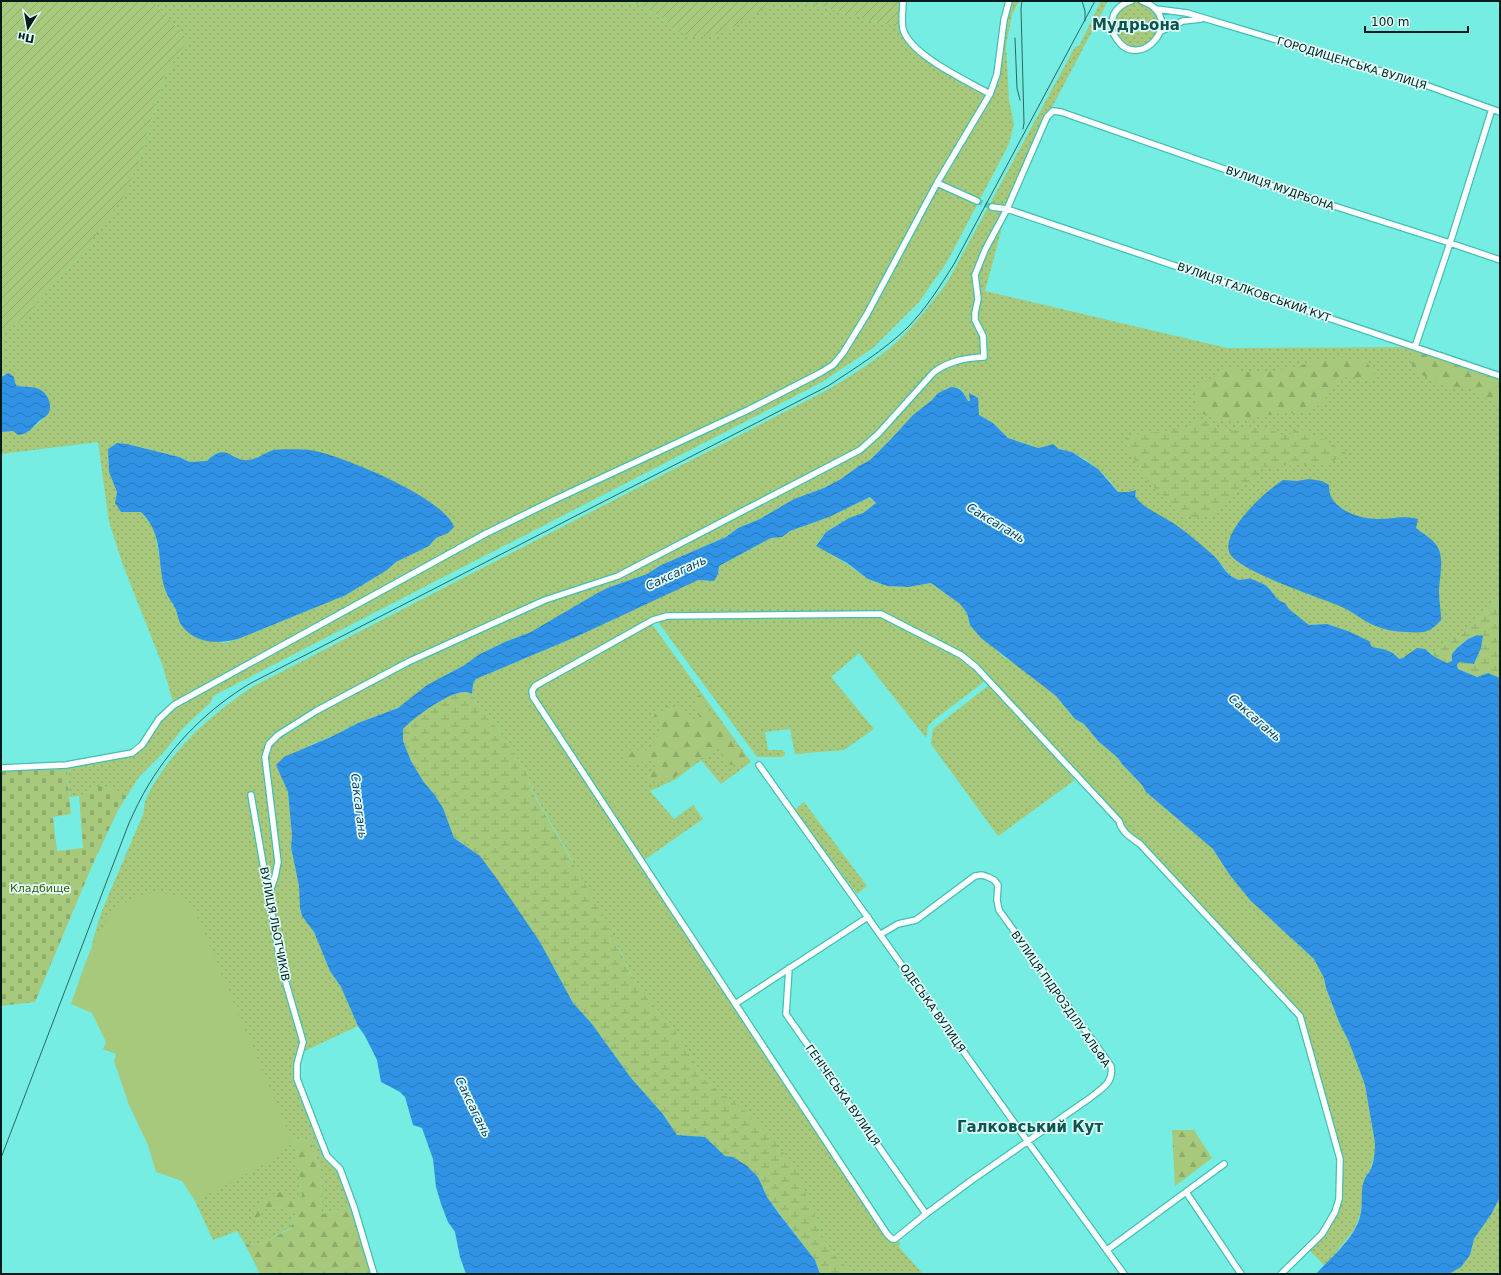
<svg xmlns="http://www.w3.org/2000/svg" width="1501" height="1275" font-family="'DejaVu Sans',sans-serif">
	<style>
		.grass { fill: url(#grass-dots); fill-rule: evenodd }
		.forest { fill: url(#forest-firs) }
		.wetland { fill: url(#wetland-marsh) }
		.cemetery { fill: url(#cemetery-stones) }
		.park { fill: #a6c97b }
		.garden { fill: url(#garden-furrows) }
		.water { fill: url(#water-waves) }
		.lines { fill: none; stroke-linecap: round; stroke-linejoin: round }
		.minor-tunnel { stroke: #5fc3bb; stroke-width: 5.5; stroke-dasharray: 5.5 3; stroke-linecap: butt }
		.minor-casing { stroke: #42bfb6; stroke-width: 8 }
		.minor { stroke: #fff; stroke-width: 5.5 }
		.tram { stroke: #2c6762; stroke-width: 1 }
		.labels { text-anchor: middle; stroke-width: 3.5; stroke-linejoin: round; paint-order: stroke }
		.street-label { font-size: 11px; fill: #031c1a; stroke: #dffefb }
		.park-label { font-size: 11px; fill: #3f5b09; stroke: #dffefb }
		.water-label { font-size: 12px; font-style: italic; fill: #13395a; stroke: #dffefb }
		.district-label { font-size: 15px; font-weight: bold; fill: #0d544f; stroke: #dffefb }
	</style>
	<defs>
		<pattern id="grass-dots" width="8" height="8" patternUnits="userSpaceOnUse"><rect width="8" height="8" fill="#a6c97b"/><path d="M2 2h.1M6 6h.1" fill="none" stroke="#8dac6a" stroke-width="1.8" stroke-linecap="round"/></pattern>
		<pattern id="forest-firs" width="22" height="20" patternUnits="userSpaceOnUse"><rect width="22" height="20" fill="#a6c97b"/><path d="M5 1l3.5 6h-7zM16 11l3.5 6h-7z" fill="#8dac6a"/></pattern>
		<pattern id="wetland-marsh" width="20" height="14" patternUnits="userSpaceOnUse"><rect width="20" height="14" fill="#a6c97b"/><path d="M1 5h8M5 5V1M11 12h8M15 12V8" fill="none" stroke="#8dac6a"/></pattern>
		<pattern id="cemetery-stones" width="16" height="16" patternUnits="userSpaceOnUse"><rect width="16" height="16" fill="#a6c97b"/><path d="M2 7V4a2 2 0 0 1 4 0v3zM10 15v-3a2 2 0 0 1 4 0v3z" fill="#8dac6a"/></pattern>
		<pattern id="garden-furrows" width="10" height="10" patternUnits="userSpaceOnUse"><rect width="10" height="10" fill="#a6c97b"/><path d="M-1 1l2-2M0 10L10 0M9 11l2-2" fill="none" stroke="#8dac6a"/></pattern>
		<pattern id="water-waves" width="16" height="10" patternUnits="userSpaceOnUse"><rect width="16" height="10" fill="#3193e5"/><path d="M0 5q4-4 8 0t8 0" fill="none" stroke="#2777b9"/></pattern>
	</defs>
	<rect width="100%" height="100%" fill="#76ede3"/>
	<path class="grass" d="M153,1H624C644,4 664,21 680,33L778,1H795L813,4L903,29L919,51L990,94L1009,1H1019L1012,15L1006,46L1009,100L1014,124L1009,144L947,262L919,302L873,348L822,382L213,696L211,702L183,728L163,753L139,777L127,796L102,785L79,796L70,797L66,765L132,753L142,745L154,725L174,705L162,664L123,565L109,522L98,442L1,454V432L34,427L47,415L50,408L46,394L40,389L17,386L4,374L1,377V336L26,315L87,247L140,159L165,74L188,40ZM117,443L127,444L179,457L191,462L207,461L214,454L233,455L240,460L248,461L259,457L274,450L345,461L358,466L436,538L429,546L396,562L387,570L346,595L238,639L223,643L181,625L175,608L166,593L154,528L141,512H121L115,503L117,492L109,472L108,449Z
		M1101,1H1108L1047,117L1007,209L985,291L1227,348L1415,347L1500,376V600C1491,606 1487,612 1479,619C1465,633 1448,644 1431,653L1425,649L1399,659L1395,654L1383,649L1372,647L1364,639L1360,638L1348,631L1327,624L1309,625L1288,609L1285,603L1279,602L1271,590L1265,585L1250,579L1242,580L1236,579L1230,575L1214,556L1177,526L1144,507L1135,496L1129,492H1118C1107,476 1091,461 1073,453C1067,450 1061,451 1055,446L1038,448L1008,438L993,423L979,415L977,403L970,393L971,401H968L963,391L959,388L951,387L938,393L932,400L913,415L891,439L870,460L859,466L841,479L824,488L794,499L760,519L738,528L726,537L661,565L647,574L607,588L531,632L507,641L480,654L463,666L447,674L398,708L358,723L333,736L310,745L283,781L288,792L292,836L291,847L299,886L302,916L314,932L330,971L341,987L358,1026L296,1055L293,1064L294,1080L323,1157L338,1171L350,1207L322,1214L321,1170L310,1141L291,1138L296,1149L302,1196L293,1200L255,1208L258,1220L263,1208L280,1207L296,1214L290,1228L258,1245L245,1244L237,1231L213,1240L195,1201L204,1196L108,919L91,947L101,913L144,812C143,800 151,789 157,779C182,740 214,713 252,687L829,389C847,378 865,367 881,355C907,335 929,307 948,281L1075,47L1079,46Z
		M1139,1L1158,14L1160,30L1147,47L1136,49L1121,43L1113,29L1117,12L1131,2Z
		M870,497L876,503L863,513L849,518L826,532L816,545L847,564L868,579L887,586L908,587L931,583L960,604L967,613L970,625L1004,657L1015,663L1056,696L1075,719L1084,724L1098,741L1118,758L1122,764L1142,785L1146,792L1213,849L1229,874L1250,900L1314,959L1324,978L1326,988L1339,1022L1349,1042L1365,1085L1375,1143V1153L1370,1171L1365,1177L1361,1212L1354,1230L1325,1266L1309,1250L1337,1213L1342,1159L1303,1016L1142,842L1127,832L977,665L882,611L652,618L532,685L530,690V698L885,1237C890,1242 893,1244 900,1242L899,1247L923,1274H853L828,1248L796,1172L745,1111L705,1080L676,1032L636,985L621,952L563,844L533,792L527,773L498,729L484,714L474,700L472,694L473,684L476,679L578,636L698,579L707,581L718,574L719,566L771,538L782,537L790,531L829,517Z
		M879,616L960,657L974,669L985,681L934,720L928,726L926,738L859,653L831,677L874,729L844,750L795,754L790,729L765,732L768,750H781L785,752V755L782,757H757L658,622L666,620Z
		M652,624L751,762L721,784L701,760L676,779L650,791L674,819L693,805L703,819L644,860L535,696L534,692L536,688Z
		M989,685L1075,780L998,836L931,744L933,729Z
		M804,802L867,886L857,894L794,810Z
		M1500,1197V1274H1449L1461,1267L1470,1255L1474,1239L1492,1213Z"/>
	<path class="forest" d="M1415,347L1500,376V406L1488,400L1477,391L1467,387H1448L1437,383L1413,370L1411,361Z
		M1344,358L1367,362L1375,375L1368,380C1361,379 1354,375 1347,377C1332,381 1330,398 1318,406C1303,416 1283,412 1267,415C1259,416 1251,419 1243,420C1231,421 1206,420 1199,410C1195,404 1195,396 1194,389L1203,383L1216,378L1221,369H1233L1242,372H1264L1299,367L1309,362L1321,360Z
		M701,694L706,700L707,708L749,761L747,764C738,767 732,766 724,762L720,748H716L675,777L665,781H649L647,779L649,773L656,769L657,762L651,758L639,763L629,764L624,758L627,751L634,750L645,751C654,745 660,734 660,723L653,719L655,714L664,712L666,706H672L684,710L687,718L692,720L699,717L700,710L695,703V698Z
		M1172,1130H1194L1212,1158L1175,1186Z
		M291,1138L310,1141L321,1170L322,1214L350,1207L371,1274H260L245,1244L258,1245L290,1229L296,1214L280,1207L263,1208L258,1220L253,1218L255,1208L278,1191L286,1192L293,1200L302,1196L296,1149Z"/>
	<path class="wetland" d="M1198,421L1230,431L1248,427H1256L1270,429L1280,434L1288,435L1298,429L1302,430L1326,441L1346,453L1335,460L1323,464L1259,467L1257,472L1258,477L1241,488L1212,515L1197,518L1185,515L1148,482L1126,445L1127,438C1143,430 1161,433 1178,430C1185,429 1191,423 1198,421Z
		M1500,600V678L1488,673L1477,677L1458,669L1457,664L1460,661L1474,664L1481,648L1483,636L1477,635L1468,639L1457,648L1452,654V661L1447,663L1433,656L1431,653C1448,644 1465,633 1479,619C1487,612 1491,606 1500,600Z
		M465,691L472,694L474,700L484,714L498,729L527,773L533,793L605,919L636,985L676,1032L705,1080L745,1111L779,1147L796,1171L828,1248L853,1274H820L815,1260L767,1197L758,1177L733,1157L725,1156L705,1137L677,1135L662,1113L631,1078L592,1024L573,1003L540,942L514,905L466,846L454,838L443,808L434,794L423,781L411,762L403,741V728L413,718L450,695Z"/>
	<path class="cemetery" d="M66,765L71,814L53,817L57,851L83,848L79,796L102,785L127,796L118,810L92,866L35,1002L1,1006V768Z"/>
	<path class="park" d="M157,892L184,898L194,909L291,1138L278,1157L195,1201L182,1181L156,1172L148,1145L129,1105L114,1061L116,1054L103,1049L106,1042L92,1013L71,1004C82,975 96,919 125,903C135,897 146,895 157,892Z"/>
	<path class="garden" d="M1,1H153L188,40L165,74L140,159L124,196L87,247L26,315L1,336Z
		M624,1H778C750,13 724,42 692,36C687,35 681,34 677,31C663,19 643,4 624,1Z
		M795,1H903V29L813,4Z"/>
	<path class="water" d="M9,373L14,377L15,383L17,386C24,387 35,386 41,390C48,394 53,407 48,414C46,417 41,419 38,422C32,428 28,434 18,435L13,431L1,432V377Z
		M951,387C962,388 963,392 968,401H970L969,393L978,398L979,415L993,423L1008,438L1038,448L1047,446L1053,444L1059,449L1072,452L1098,469L1118,492H1129L1136,490L1135,496C1143,507 1150,509 1161,516C1180,526 1197,541 1213,555C1220,561 1223,570 1231,576C1241,583 1242,578 1251,579C1255,580 1261,583 1265,585C1274,591 1274,600 1285,603L1289,609L1309,625L1327,624L1348,631L1369,641L1372,647C1383,649 1392,650 1399,659L1403,658L1417,648L1425,649L1433,656L1447,663L1452,661V654L1457,648L1468,639L1477,635L1483,636L1481,648L1474,664L1460,662L1457,664L1458,669L1477,677L1488,673L1500,678V1197L1492,1213L1474,1239L1470,1255L1461,1267L1449,1274H1316C1332,1256 1357,1237 1361,1212C1363,1201 1360,1189 1365,1178C1366,1175 1369,1173 1370,1171C1374,1163 1375,1152 1375,1143L1365,1085L1349,1042L1339,1022L1326,988L1324,978L1314,959L1250,900L1229,874L1213,849L1146,792L1142,785L1122,764L1118,758L1098,741L1084,724L1075,719L1056,696L981,638L970,625L967,613L960,604L931,583L908,587L887,586L868,579L847,563L816,546L826,532L849,518L863,513L876,503L870,497L829,517L790,531L782,537L771,538L719,566L718,574L714,581L698,580L578,636L476,679L473,684L472,694C470,693 468,692 466,692C451,690 413,718 403,729V741L411,761L423,781L434,794L443,808L454,838L480,856L497,879L540,942L573,1003L592,1024L631,1078L662,1113L677,1135L705,1137L725,1156L733,1157L747,1166L758,1177L767,1197L780,1215L815,1260L820,1274H466L460,1257L455,1232L448,1222L441,1204L436,1187L433,1159L422,1128L413,1125L405,1097L400,1092L381,1082L377,1060L365,1036L358,1026L341,987L330,971L314,932L302,916L300,908L299,886L291,847L292,836L288,792L276,765L284,757L333,736L358,723L398,708L427,685L463,666L480,654L507,641L531,632L594,595L607,588L647,574L661,565L726,537L738,528L760,519L794,499L824,488L841,479L859,466L870,460L891,439L913,415L932,400L938,393Z
		M117,443L127,444L179,457L190,462L207,461C227,441 231,462 248,460C257,459 265,453 273,450C280,449 303,449 310,450C339,454 445,498 454,527L448,533L436,538L429,546L396,562L387,570L346,595L238,639C218,644 196,644 182,626C178,621 178,614 175,608C173,603 168,598 166,592C156,564 165,535 141,512H121L115,503L117,492L109,472L108,449Z
		M1309,479L1322,481L1329,485C1327,508 1358,519 1377,519C1392,519 1404,515 1418,519L1416,528C1423,534 1432,538 1437,546C1445,558 1439,579 1439,592C1439,601 1441,610 1441,620C1430,633 1423,633 1407,632C1395,632 1381,629 1371,624C1361,619 1353,612 1342,607C1322,598 1236,571 1229,552C1222,530 1266,491 1283,480L1297,481Z"/>
	<g class="lines">
		<path class="minor-tunnel" d="M977,201L992,207"/>
		<defs>
			<path id="minor" d="M903,1C903,10 901,21 903,29C910,55 967,81 990,94
				M1131,1C1124,3 1118,7 1114,14C1111,22 1111,31 1116,38C1139,75 1189,18 1142,1
				M1156,9L1187,13L1417,82L1500,112
				M1161,31L1183,21L1201,19
				M937,183L977,201
				M992,207L1007,209L1500,376
				M1415,347L1450,243L1492,109
				M759,765L1028,1142L1124,1274
				M1,768L66,765L132,753L142,745L159,719L174,705L485,534L554,500L748,410L820,373L833,365L843,353L867,314L937,183L990,94L997,74L1004,20L1009,1
				M251,795L281,966L303,1042L297,1064V1079L327,1156L340,1169L354,1207L374,1274
				M269,894L275,877L278,862L265,757L269,744L278,735L316,711L408,662L545,600L618,576L860,450L878,434L934,372C949,361 965,358 984,357L983,336L975,320V313L978,299L975,275L985,250L1007,209L1047,117L1053,111L1061,112L1287,191L1450,243L1500,260
				M881,934L898,924L916,920L975,876L982,875L988,877L994,880L998,885L997,900L999,910L1111,1066C1114,1083 1102,1088 1090,1098L972,1180L926,1214L895,1239H892L887,1234L533,697L532,691L535,686L653,620L667,616L881,614L961,655L976,667L1119,821C1122,833 1131,837 1140,844L1300,1016L1340,1159L1339,1199L1335,1212L1322,1234L1281,1274
				M789,968L786,1014L926,1214
				M735,1004L868,917
				M1224,1164L1186,1192L1241,1274
				M1107,1250L1186,1192"/>
		</defs>
		<use href="#minor" class="minor-casing"/>
		<use href="#minor" class="minor"/>
		<path class="tram" d="M1022,1L1021,9L1024,123L1023,129
			M1082,1L1085,11V21
			M1015,38L1017,88L1020,100
			M1,1158L129,823C135,810 141,797 149,784C174,743 209,708 251,683L828,386C855,368 883,351 907,328C926,309 940,286 954,264L1095,1"/>
	</g>
	<g class="labels">
		<g class="street-label">
			<text transform="translate(1352 63) rotate(17)" y="4">ГОРОДИЩЕНСЬКА ВУЛИЦЯ</text>
			<text transform="translate(1280 188) rotate(19)" y="4">ВУЛИЦЯ МУДРЬОНА</text>
			<text transform="translate(1254 292) rotate(19)" y="4">ВУЛИЦЯ ГАЛКОВСЬКИЙ КУТ</text>
			<text transform="translate(275 924) rotate(79)" y="4">ВУЛИЦЯ ЛЬОТЧИКІВ</text>
			<text transform="translate(1061 999) rotate(55)" y="4">ВУЛИЦЯ ПІДРОЗДІЛУ АЛЬФА</text>
			<text transform="translate(933 1008) rotate(55)" y="4">ОДЕСЬКА ВУЛИЦЯ</text>
			<text transform="translate(843 1095) rotate(55)" y="4">ГЕНІЧЕСЬКА ВУЛИЦЯ</text>
		</g>
		<g class="park-label">
			<text x="40" y="892">Кладбище</text>
		</g>
		<g class="water-label">
			<text transform="translate(996 523) rotate(31)" y="4">Саксагань</text>
			<text transform="translate(676 573) rotate(-25)" y="4">Саксагань</text>
			<text transform="translate(1255 718) rotate(41)" y="4">Саксагань</text>
			<text transform="translate(359 806) rotate(83)" y="4">Саксагань</text>
			<text transform="translate(473 1107) rotate(64)" y="4">Саксагань</text>
		</g>
		<g class="district-label">
			<text x="1136" y="30">Мудрьона</text>
			<text x="1030" y="1132">Галковський Кут</text>
		</g>
	</g>
	<rect width="1501" height="1275" fill="none" stroke="#031c1a" stroke-width="4"/>
	<g transform="translate(28 28) rotate(191)" stroke="#dffefb" stroke-width="3" paint-order="stroke">
	<path d="M0-3L7 15L0 10L-7 15Z" fill="#031c1a"/>
	<text y="-6" font-size="11" font-weight="bold" text-anchor="middle" fill="#031c1a">Пн</text>
	</g>
	<path d="M1365 26v6h103v-6" fill="none" stroke="#031c1a" stroke-width="2"/>
	<text x="1371" y="26" font-size="12" fill="#031c1a" stroke="#dffefb" stroke-width="3" paint-order="stroke">100 m</text>
</svg>
